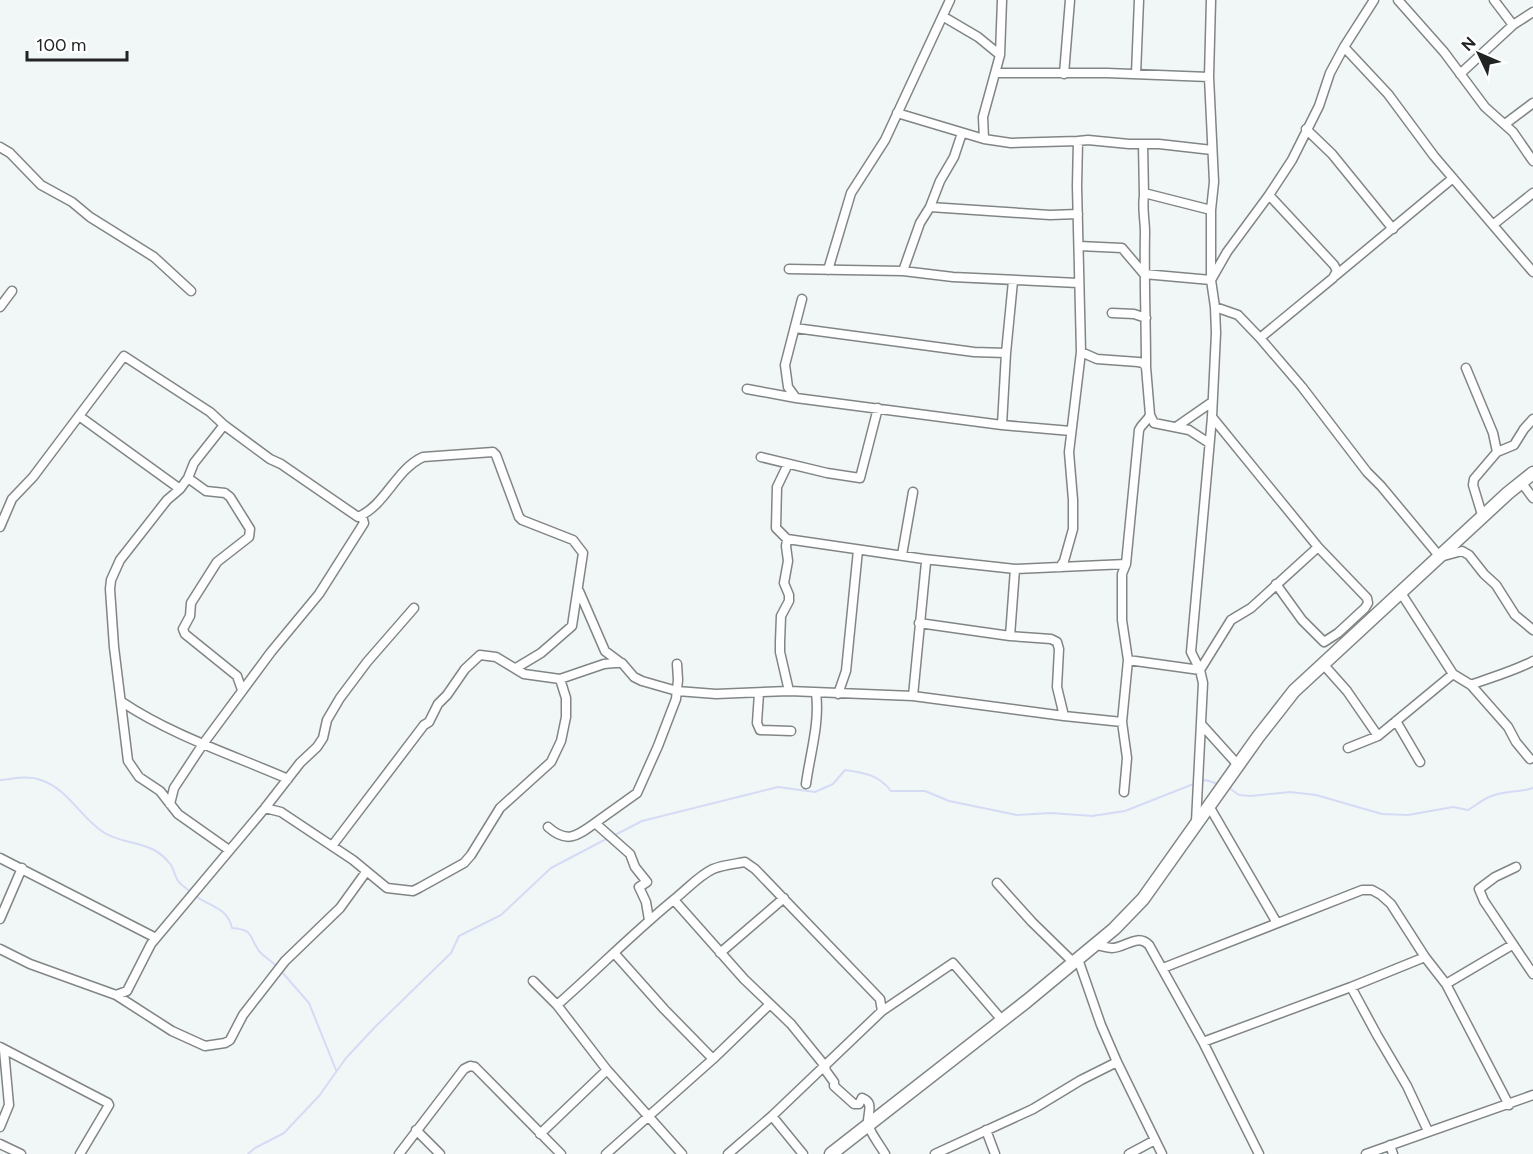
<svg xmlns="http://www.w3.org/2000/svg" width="1533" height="1154" font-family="Figtree,sans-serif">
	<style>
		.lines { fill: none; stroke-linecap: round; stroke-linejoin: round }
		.stream { stroke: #d5dbf5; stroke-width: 2 }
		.minor-casing { stroke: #818586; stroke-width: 11 }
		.secondary-casing { stroke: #818586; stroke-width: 15 }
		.minor { stroke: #fff; stroke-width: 8 }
		.secondary { stroke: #fff; stroke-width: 12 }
	</style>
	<rect width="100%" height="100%" fill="#f1f7f7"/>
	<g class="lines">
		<path class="stream" d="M0,780C13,779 28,775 41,780C68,789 80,817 103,832C120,843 137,841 154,850C160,853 167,860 171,865C175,872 175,880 182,885C188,890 194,895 200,899C214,907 228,910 232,928C254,930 248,935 259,951C264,957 272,961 277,967
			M1202,781L1205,780L1219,784
			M1228,787L1239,795L1251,796L1290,792L1316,795L1382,814L1408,815L1453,807L1468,810C1475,806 1482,800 1489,797C1503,790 1519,793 1533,788
			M613,836L642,821L778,787L815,792L833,784L845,770C865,773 879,775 891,791H925L949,801L1017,815L1051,813L1092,816L1125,811L1196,783
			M281,971L309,1003L336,1070
			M248,1154L255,1148L284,1133L319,1096L346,1058L376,1026L451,953L459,936L501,915L551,868L608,838"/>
		<defs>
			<path id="minor" d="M1002,0L1000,55L983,117L984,139L1011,143L1078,141
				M1398,0L1444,52L1485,107L1513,132L1533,161
				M1494,0L1513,25
				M944,17L978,37L1000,55
				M1344,47L1388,94L1434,156L1533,272
				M996,73H1107L1209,77
				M1064,74L1070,0
				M1136,74L1139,0
				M1460,74L1513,25L1533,12
				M897,113L984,139
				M1505,124L1533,103
				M1306,129L1332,154L1393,229
				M1143,144L1144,196
				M0,147L10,153L41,185L72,202L90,217L154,257L191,291
				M930,207L1050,215L1078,214
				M1211,210L1214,182L1209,77L1211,0
				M1494,224L1533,193
				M1079,246L1122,248L1144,274L1211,280V210L1148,194L1144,196C1142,208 1145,220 1145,233C1144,277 1146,322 1146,367
				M789,269L903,271L953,277L1078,283
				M828,270L851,193L885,140L950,0
				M903,271L920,223L930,207L940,181L954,157L962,133
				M1335,276L1453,178
				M802,299L785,365L788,387L796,398L1002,425L1071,431
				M0,307L12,291
				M1215,307L1238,315L1260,338L1302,387L1367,472L1381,486L1440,557L1462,551L1469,555L1484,574L1496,585L1515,615L1533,630
				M1112,313L1134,314L1146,318
				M795,328L974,352L1006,353
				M1260,338L1333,278L1337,271L1334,265L1269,195
				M1081,352L1097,359L1138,362L1143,363L1146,367L1150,415C1147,422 1142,423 1139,430L1126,564L1122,574V620L1128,660L1122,722L1127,758L1124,792
				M1466,368L1493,433L1497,452
				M747,389L796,398
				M1150,415L1154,423L1189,430L1209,443
				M79,416L180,489
				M1212,417L1318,547L1367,598L1368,603L1365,608L1338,633L1324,642L1302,620L1276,584
				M224,425L270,459L281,464L358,517C386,505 395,470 423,457L493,452L496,455L519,517L522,520L573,540L583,553L572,626L541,653L516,668
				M1002,425L1006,353L1013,281
				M1176,427L1212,402
				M761,457L827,473L860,478L878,408
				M788,464L777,487L776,528L787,539L924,559L926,562L913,696
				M188,478L206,491L225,493L230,497L250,529L249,537L217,562L191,603L190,616L183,629L185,634L237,676L242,690
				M1521,482L1533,498
				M1483,518L1473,485L1474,479L1497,452L1514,445L1524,429L1533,419
				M0,527L12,499L33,477L124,356L210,412L224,425L194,463L188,478L180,489L167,500L120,560L111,580L110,589L114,647L128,761L139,777L160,791L178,814L229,850
				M787,539L786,546L788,561L784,583L789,595V601L781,616L780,642V652L789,691
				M902,555L913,492
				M924,559L1015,569L1126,564
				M1060,567L1064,561L1073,529V500L1069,452L1081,352L1077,186L1078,141L1088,140L1129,144H1159L1212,150
				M579,591L605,651L621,663
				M1401,593L1453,674L1471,685L1508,727L1516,742L1530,759
				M919,623L1010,636L1051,639L1057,642L1059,649L1057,687L1064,716
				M1010,636L1015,569
				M1128,660L1200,670L1231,620L1251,608L1318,547
				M1323,664L1347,691L1378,736
				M560,679L604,664L615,663H622L634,677L642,681L677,691L716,694L789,691L913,696L1064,716L1122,722
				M1471,685C1492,677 1514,671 1533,661
				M759,693L757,723L760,730L791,731
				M838,694L846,671L858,550
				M122,702C173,736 233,755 288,779
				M1396,721L1420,762
				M1201,724L1238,765
				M1348,748L1378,736L1453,674
				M806,784C810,754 820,723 816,693
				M170,804L174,788L203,744L271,652L319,594L364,523L362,516
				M1209,806L1277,923
				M265,808L281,812L353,860L387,888L413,891L419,888L464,863L471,855L500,808L551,762L561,741L566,717V698L560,679L524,674L496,657L480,655L465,669L447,695L438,704L429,722L424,725L332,846
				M1196,822L1203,683L1200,670L1191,652L1212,417L1216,333L1215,307L1211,280L1227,252L1269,195L1292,160L1319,106L1330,73L1344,47L1374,0
				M595,823L637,793L658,746L676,699L678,680L677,664
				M548,827C567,844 577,836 595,823L630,854L635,867L647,882L639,887L646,902L649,920
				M0,858L156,938
				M1516,867L1495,877L1479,889L1484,901L1533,974
				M997,883L1032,922L1073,962
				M674,900L744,979L791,1024L825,1066L826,1071L834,1082V1086L854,1104H859L862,1098C875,1103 867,1113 868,1124C870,1133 880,1145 885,1154
				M0,919L22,868
				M1097,945C1101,946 1107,948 1112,948C1125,948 1137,933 1149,945L1203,1042L1259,1154
				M0,949L30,964L116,995L127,991L151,944L265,808L300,763L317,747L323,738L327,720L340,698L367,662L414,608
				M720,953L784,898
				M615,954L664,1009L713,1059
				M1078,959L1101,1025L1117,1062L1162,1154
				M1163,968L1362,890H1372L1381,895L1391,904L1425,957L1446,984L1509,1105
				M533,981L557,1005L607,1070L682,1154
				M1446,984L1512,945
				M1351,987L1377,1035L1407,1086L1428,1131
				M116,995L172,1031L205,1046L225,1043L230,1040L243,1015L285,961L340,908L366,872
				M557,1005C597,970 635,931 677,897C688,888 700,875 713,869C723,865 734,864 745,862L755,869L880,999L882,1011
				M1203,1042L1351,987L1425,957
				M0,1047L108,1103L109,1105L80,1154
				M772,1116L803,1154
				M0,1127L9,1105L4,1050
				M416,1130L440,1154
				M986,1130L995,1154
				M540,1134L607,1070
				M0,1144L21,1154
				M1390,1145L1393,1154
				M399,1154L464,1069L470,1066L475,1067L561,1154
				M606,1154L713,1059L770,1004
				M728,1154L772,1116L882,1011L953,963L1002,1020
				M935,1154L1033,1109L1081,1080L1117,1062
				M1129,1154L1155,1140
				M1366,1154L1533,1095"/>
			<path id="secondary" d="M831,1154L1027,1001L1114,929L1143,899L1258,737L1294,691L1508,493L1533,473"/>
		</defs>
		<use href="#minor" class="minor-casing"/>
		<use href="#secondary" class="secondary-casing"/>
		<use href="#minor" class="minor"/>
		<use href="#secondary" class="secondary"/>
	</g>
	<g transform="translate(1479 54) rotate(314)" stroke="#ffffff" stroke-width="4.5" paint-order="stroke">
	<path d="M0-4.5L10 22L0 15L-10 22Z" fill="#222424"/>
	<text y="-9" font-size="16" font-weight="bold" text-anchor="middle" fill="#222424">N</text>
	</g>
	<path d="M27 51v9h100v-9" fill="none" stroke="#222424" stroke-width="3"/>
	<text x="36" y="51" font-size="18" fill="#222424" stroke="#ffffff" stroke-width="4.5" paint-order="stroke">100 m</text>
</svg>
